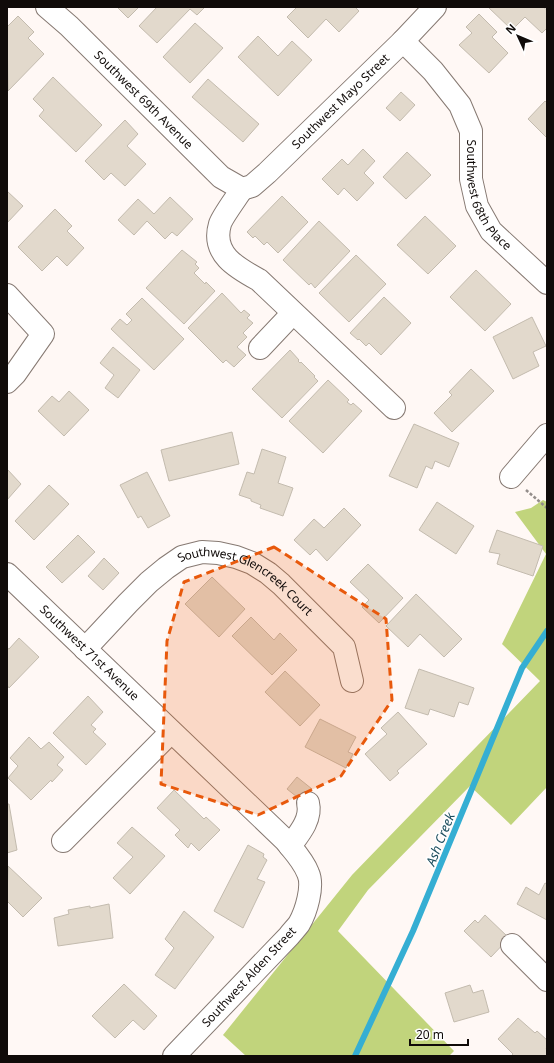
<svg xmlns="http://www.w3.org/2000/svg" width="554" height="1063" font-family="'Noto Sans',sans-serif">
	<style>
		.green { fill: #c1d47c }
		.lines { fill: none; stroke-linecap: round; stroke-linejoin: round }
		.stream { stroke: #35aed3; stroke-width: 6 }
		.building { fill: #e2d9cc; stroke: #c3bbae }
		.minor-casing { stroke: #867972; stroke-width: 24 }
		.path { stroke: #948e8b; stroke-width: 2.5; stroke-dasharray: 3 2; stroke-linecap: butt }
		.minor { stroke: #fff; stroke-width: 22 }
		.marked { fill: #e8590c; fill-opacity: 0.2; stroke: #e8590c; stroke-width: 3; stroke-dasharray: 8 5; stroke-linejoin: round }
		.labels { text-anchor: middle; stroke-width: 3.5; stroke-linejoin: round; paint-order: stroke }
		.street-label { font-size: 12px; fill: #100b09; stroke: #fff }
		.water-label { font-size: 13px; font-style: italic; fill: #1d4e5e; stroke: #fff }
	</style>
	<rect width="100%" height="100%" fill="#fff8f5"/>
	<path class="green" d="M543,500L547,502V787L511,825L470,786L368,890L338,931L454,1051L449,1056H246L223,1035L352,875L540,681L502,644L546,554L515,512L531,508Z"/>
	<g class="lines">
		<path class="stream" d="M355,1056L413,931L522,668L547,631"/>
	</g>
	<path class="building" d="M117,7H139L128,18Z
		M157,7H205L197,15L190,9L157,43L139,26Z
		M297,7H355L359,11L339,32L326,19L308,38L287,17Z
		M488,7H543L547,10V28L542,33L525,17L512,30Z
		M479,14L497,32L492,37L508,53L489,73L459,45L472,33L466,27Z
		M18,16L34,32L28,38L44,54L8,91L7,27Z
		M195,23L223,48L190,83L163,57Z
		M258,36L278,56L292,41L312,60L278,96L238,57Z
		M53,77L102,125L76,152L39,116L44,110L33,99Z
		M208,79L259,124L243,142L192,97Z
		M401,92L415,105L400,121L386,108Z
		M545,101L547,103V138L528,119Z
		M125,120L138,134L127,146L146,164L125,186L111,173L104,180L85,161Z
		M363,149L375,161L364,173L374,183L357,201L344,188L338,195L322,179L342,159L348,165Z
		M407,152L431,175L406,199L383,177Z
		M7,191L23,206L7,223Z
		M282,196L308,222L278,253L267,242L264,245L255,236L253,238L247,232Z
		M170,197L193,219L177,236L172,232L165,239L147,221L134,235L118,220L138,199L154,214Z
		M55,209L72,226L67,231L84,248L67,266L57,256L42,271L18,247Z
		M425,216L456,246L428,274L397,245Z
		M319,221L350,251L315,288L311,283L309,285L283,260Z
		M182,250L197,262L195,264L199,268L194,273L205,284L206,282L215,291L184,324L146,288Z
		M356,255L386,284L349,322L319,293Z
		M476,270L511,304L485,331L450,297Z
		M222,293L241,313L244,310L250,315L247,318L253,323L243,333L247,337L237,347L246,355L234,367L226,360L223,363L188,328Z
		M384,297L411,323L381,355L369,343L366,346L359,339L358,340L350,333Z
		M142,298L184,339L154,370L111,329L120,319L127,325L132,320L126,314Z
		M532,317L546,346L533,352L539,366L513,379L493,337Z
		M113,347L140,370L118,398L105,388L114,375L100,363Z
		M290,350L299,360L298,361L300,363L301,362L315,376L314,377L318,381L282,418L252,389Z
		M471,369L494,391L452,432L434,413L452,395L449,392Z
		M328,380L349,400L347,402L351,405L353,403L362,411L323,453L289,421Z
		M69,391L89,410L64,436L38,411L52,396L59,402Z
		M414,424L459,443L449,467L435,461L432,469L426,466L417,488L389,476Z
		M232,432L239,464L169,481L161,450Z
		M262,449L286,457L278,483L293,488L283,516L260,508L261,505L251,501V499L239,495L247,472L254,474Z
		M7,469L21,484L7,500Z
		M147,472L170,516L148,528L141,516L138,518L120,485Z
		M49,485L69,504L34,540L15,521Z
		M437,502L474,526L456,554L419,530Z
		M344,508L361,525L327,561L316,549L310,555L294,540L314,519L324,528Z
		M497,530L543,546L533,576L497,564L500,554L489,552Z
		M78,535L95,552L62,583L46,567Z
		M104,558L119,573L103,590L88,576Z
		M368,564L403,598L379,623L362,607L369,600L350,582Z
		M212,577L245,609L219,637L185,604Z
		M416,594L462,639L444,657L420,634L408,647L386,626Z
		M251,617L274,640L280,633L297,650L272,675L232,636Z
		M19,638L39,657L9,688L7,685V648L9,649Z
		M419,669L474,688L468,705L459,702L454,717L430,709L428,715L405,708Z
		M285,671L320,705L300,726L265,692Z
		M88,696L103,712L91,725L96,729L93,732L106,744L86,765L53,733Z
		M398,712L427,744L397,771L399,773L390,781L365,754L387,734L381,728Z
		M320,719L356,737L348,752L353,754L346,768L305,747Z
		M29,737L41,749L49,742L64,757L57,765L63,770L52,782L51,780L31,800L8,778L18,766L10,758Z
		M297,777L312,789L302,801L287,789Z
		M174,790L204,819L206,817L220,830L199,851L191,843L188,848L175,835L180,830L157,808Z
		M7,804H9L17,850L7,853Z
		M132,827L165,856L130,894L113,878L133,857L117,843Z
		M248,845L264,854L263,857L267,860L257,879L265,882L243,928L214,911Z
		M8,866L42,898L23,917L7,901Z
		M545,883L547,884V920L517,904L526,887L539,895Z
		M109,904L113,938L58,946L54,918L69,914L68,910L90,906V908Z
		M184,911L214,937L175,989L155,975L174,948L165,939Z
		M485,915L509,938L491,957L464,931L475,920L478,923Z
		M124,984L157,1016L144,1030L133,1020L115,1038L92,1016Z
		M470,985L473,993L483,990L489,1012L454,1022L445,993Z
		M518,1018L535,1033L537,1031L547,1040V1047L546,1049L547,1050V1056H511L513,1054L498,1039Z"/>
	<g class="lines">
		<defs>
			<g id="minor">
				<path id="s1" d="M47,7L69,26L221,177L242,189"/>
				<path id="s2" d="M403,41L433,71L460,105L471,131V179L477,206L491,231L547,283"/>
				<path d="M242,189C237,197 222,217 220,224C211,254 237,268 259,280L394,408"/>
				<path id="s3" d="M242,189L252,186L267,173L403,41L435,7"/>
				<path d="M7,295L43,334L15,374L7,382"/>
				<path d="M260,348L293,313"/>
				<path d="M511,477L547,435"/>
				<path id="s4" d="M7,574L285,840C293,850 303,860 308,873C314,886 306,912 299,924C296,928 292,932 289,936L174,1056"/>
				<path id="s5" d="M85,649L128,603L149,582L166,568L182,557L202,552L218,553L236,557L252,563L268,573L281,584L344,647L352,681"/>
				<path d="M63,841L171,732"/>
				<path d="M290,846C299,834 312,819 308,803"/>
				<path d="M512,945L547,980"/>
			</g>
		</defs>
		<use href="#minor" class="minor-casing"/>
		<path class="path" d="M526,490L547,508"/>
		<use href="#minor" class="minor"/>
	</g>
	<path class="marked" d="M274,547L386,619L392,700L341,776L258,815L161,784L167,641L184,582Z"/>
	<g class="labels">
		<g class="street-label">
			<text dy="4" stroke="none"><textPath href="#s1" startOffset="134">Southwest 69th Avenue</textPath></text>
			<text dy="4" stroke="none"><textPath href="#s3" startOffset="133">Southwest Mayo Street</textPath></text>
			<text dy="4" stroke="none"><textPath href="#s2" startOffset="183">Southwest 68th Place</textPath></text>
			<text dy="4" stroke="none"><textPath href="#s5" startOffset="207">Southwest Glencreek Court</textPath></text>
			<text dy="4" stroke="none"><textPath href="#s4" startOffset="114">Southwest 71st Avenue</textPath></text>
			<text transform="translate(249 977) rotate(-47)" y="4">Southwest Alden Street</text>
		</g>
		<g class="water-label">
			<text transform="translate(440 839) rotate(-68)" y="5">Ash Creek</text>
		</g>
	</g>
	<rect width="554" height="1063" fill="none" stroke="#100b09" stroke-width="16"/>
	<g transform="translate(518 36) rotate(314)" stroke="#ffffff" stroke-width="3" paint-order="stroke">
	<path d="M0-3L7 15L0 10L-7 15Z" fill="#100b09"/>
	<text y="-6" font-size="11" font-weight="bold" text-anchor="middle" fill="#100b09">N</text>
	</g>
	<path d="M410 1039v6h58v-6" fill="none" stroke="#100b09" stroke-width="2"/>
	<text x="416" y="1039" font-size="12" fill="#100b09" stroke="#ffffff" stroke-width="3" paint-order="stroke">20 m</text>
</svg>
